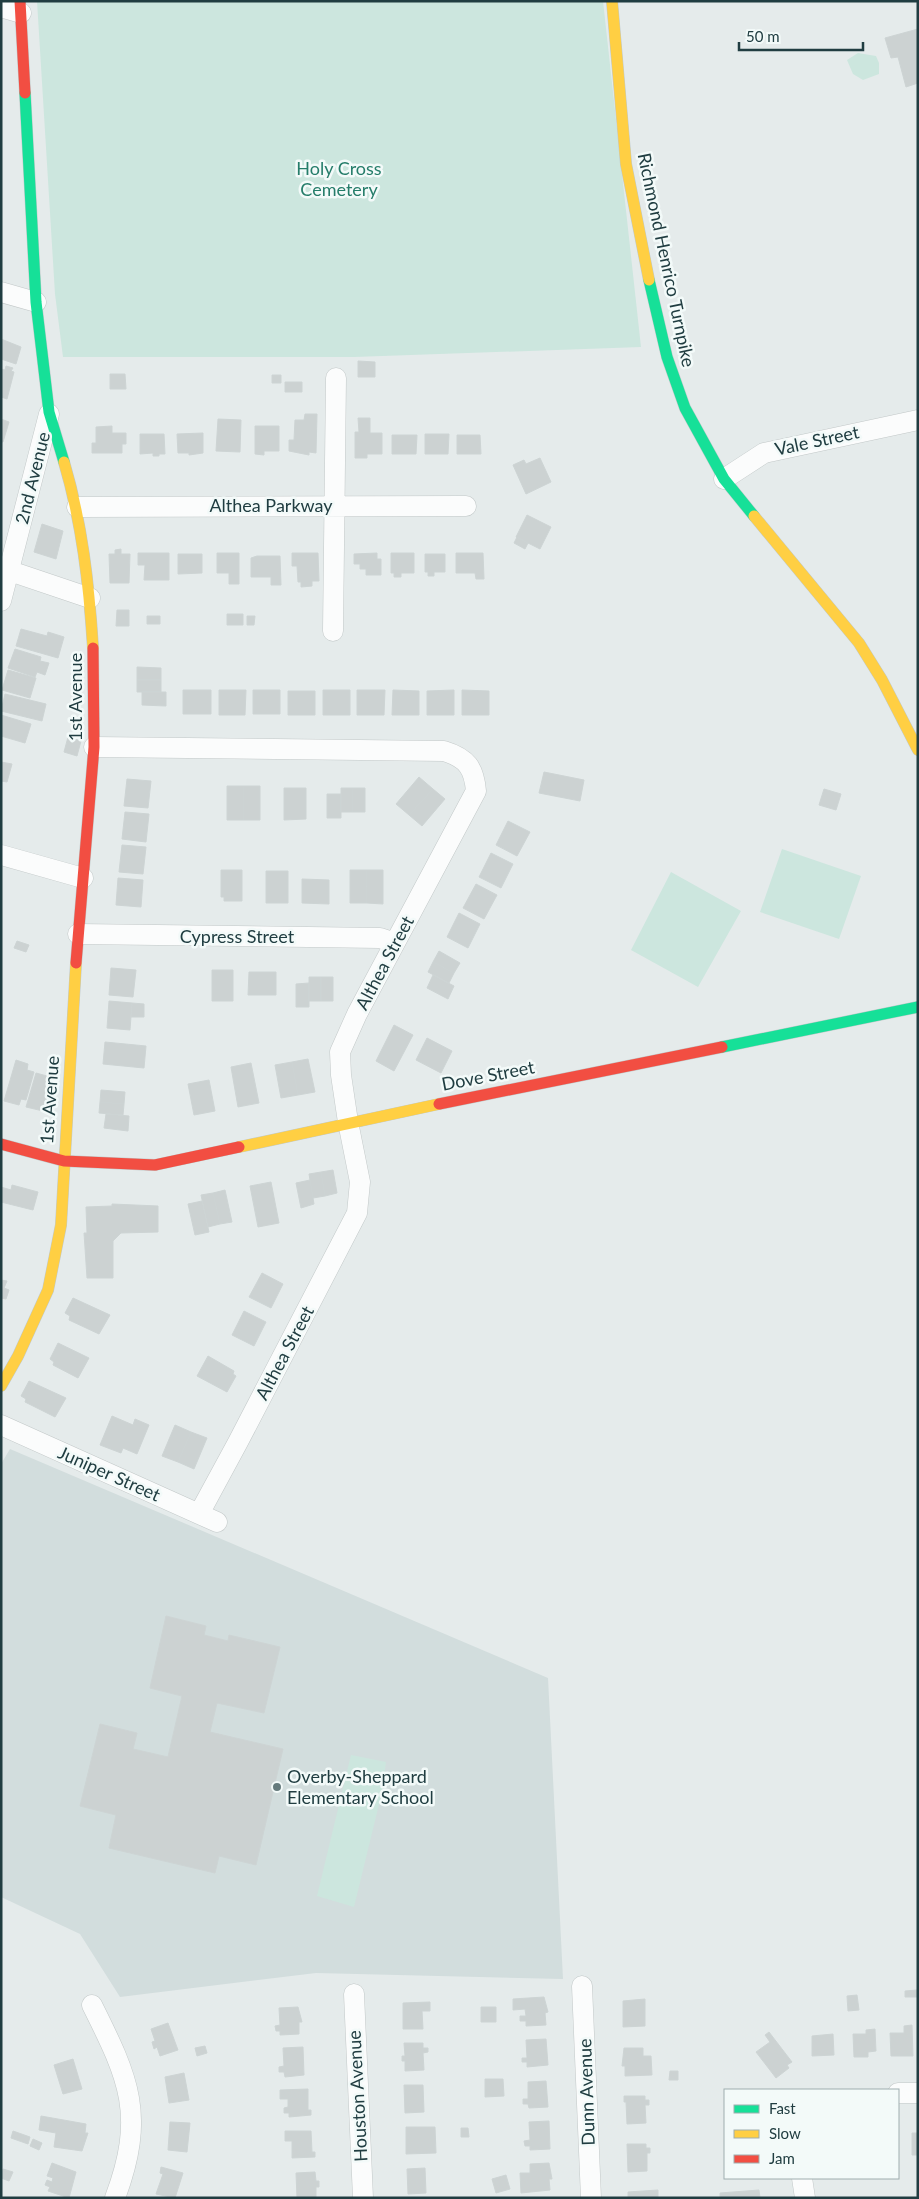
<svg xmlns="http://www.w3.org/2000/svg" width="919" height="2199" font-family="Lato,sans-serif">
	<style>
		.built { fill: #d2dddd }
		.green { fill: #cce6de }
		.building { fill: #ccd2d2; stroke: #cdd4d4 }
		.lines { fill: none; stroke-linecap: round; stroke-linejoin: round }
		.street-casing { stroke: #c2c8c8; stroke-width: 21 }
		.fast-casing { stroke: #c0c9c9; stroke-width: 12 }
		.slow-casing { stroke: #c0c9c9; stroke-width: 12 }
		.jam-casing { stroke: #c0c9c9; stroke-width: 12 }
		.street { stroke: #fbfcfc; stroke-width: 20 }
		.fast { stroke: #16e098; stroke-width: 11 }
		.slow { stroke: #ffcf43; stroke-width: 11 }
		.jam { stroke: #f24e42; stroke-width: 11 }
		.poi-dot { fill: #657a7c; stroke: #f3faf9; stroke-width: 2 }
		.labels { text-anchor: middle; stroke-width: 5; stroke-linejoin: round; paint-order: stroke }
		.park-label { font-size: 18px; fill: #257d6a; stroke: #f3faf9 }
		.street-label { font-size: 18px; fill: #203d41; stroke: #f3faf9 }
		.poi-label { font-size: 18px; fill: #203d41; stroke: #f3faf9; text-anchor: start }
	</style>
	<rect width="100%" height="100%" fill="#e5ebeb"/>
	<path class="built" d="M10,1449L548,1678L563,1979L316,1973L120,1997L80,1934L1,1897V1464Z"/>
	<path class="green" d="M37,1H603L641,347L354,357H63L55,294Z
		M858,53L876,56L879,63V74L863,80L853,74L847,60Z
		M782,849L861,876L839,939L760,912Z
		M671,872L741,911L698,987L631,950Z
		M351,1755L386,1762L382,1792L354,1907L317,1896Z"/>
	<path class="building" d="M918,29V83L906,87L898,57L891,58L885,38Z
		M1,339L21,347L16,364L1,359Z
		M358,361L375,362V377H358Z
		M6,366L13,368L11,371L14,372L7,399L1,397V369L5,370Z
		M110,374H125L126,389H110Z
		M272,375H281V383H272Z
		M285,382H302V392H285Z
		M305,414H317L316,453L309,452V455L289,451V440H294L295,420H304Z
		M358,418H370V433H382V454H367V458H355V432H359Z
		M1,419L9,422L3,442H1Z
		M218,419L241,420L240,452L216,451Z
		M112,426V433H126V444H122V453H92V443H96V427Z
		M255,426H279V451H264V455L255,454Z
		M203,433V453L189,455V453H178L177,434Z
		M140,434H164L165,454H159V456H153V453L140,454Z
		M425,434H449L448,454H425Z
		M392,435H417L416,454H392Z
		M457,435H480L481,454H457Z
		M540,458L551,482L526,494L513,465L524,460L526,464Z
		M527,515L551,527L540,549L516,537Z
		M42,524L63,531L56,559L34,552Z
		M517,537L528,543L525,549L514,543Z
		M121,549V554H130L129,583H110L109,554H115V550Z
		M138,553H169V580H144L145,565H138Z
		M217,553H239V584H229V573H217Z
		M292,553H318L319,581H312V586L301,587V582H298L297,566H292Z
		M377,553V559H381V575H366V569H360V564H354V554Z
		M391,553H414V573H401V577H394V573H391Z
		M456,553H483L484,579H476L475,573H456Z
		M178,554H202V573L178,574Z
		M425,554H445V572H434V576H428V572H425Z
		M257,556H280L281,585H271V577H251V558Z
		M117,610H129V626H116Z
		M227,614H243V625H227Z
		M147,616H160V624H147Z
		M247,616H255L254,625H247Z
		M21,629L47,636L48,632L64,637L58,658L16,646Z
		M15,649L41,657L40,661L49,663L45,675L37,672L35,677L8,668Z
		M137,667L161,668V680H137Z
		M8,670L36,678L30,698L2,690Z
		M137,680H161V692H137Z
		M183,690H211V714H183Z
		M219,690H246L245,715H219Z
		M253,690H280V714H253Z
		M323,690H350V715H323Z
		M357,690H385L384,715H357Z
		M393,690L419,691V715H392Z
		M454,690V715H427V691Z
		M462,690L489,691V715H462Z
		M288,691H315V715H288Z
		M142,692H166V706L142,705Z
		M5,694L46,704L42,721L1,711Z
		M1,715L31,724L25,743L1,736Z
		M68,737L81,741L77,756L64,752Z
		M1,762L12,764L7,782L1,781Z
		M544,772L584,780L580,801L539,793Z
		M419,777L433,789L409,815L396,804Z
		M127,779L151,781L148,808L124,806Z
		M227,786H243L244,820H227Z
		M243,786H260V820H244Z
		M284,788H306V819L284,820Z
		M341,788H352L353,812H341Z
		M352,788H365V812H353Z
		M433,789L445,799L422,826L409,815Z
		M824,789L841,794L836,810L819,805Z
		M327,794H341V818H327Z
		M125,812L149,814L146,842L122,839Z
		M508,821L530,832L517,856L496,845Z
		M122,845L146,847L143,874L119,872Z
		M491,853L513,864L501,888L479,877Z
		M221,870H242V901H224V897H221Z
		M350,870H366L367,903H350Z
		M366,870H383V904L367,903Z
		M266,871H288V903H266Z
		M118,878L143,880L141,907L116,905Z
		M302,879L329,880V904L302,903Z
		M476,884L497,895L484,919L463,908Z
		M459,913L480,924L468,948L447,937Z
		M17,941L29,945L26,952L14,948Z
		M439,951L460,963L454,973L433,962Z
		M433,962L454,973L449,983L428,972Z
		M111,968L136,970L133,997L109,995Z
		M212,970H233V1001H212Z
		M249,972H276V995H248Z
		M433,975L454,986L448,999L427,988Z
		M309,977H321V1001H309Z
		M321,977H333V1001H321Z
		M309,983V1007H296V984Z
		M109,1001L132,1003L130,1030L107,1028Z
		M132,1003L144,1004V1017H131Z
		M394,1025L413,1035L394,1071L376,1061Z
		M427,1038L452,1051L441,1073L416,1060Z
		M105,1042L146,1046L144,1068L103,1064Z
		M308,1059L315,1092L298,1095L292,1062Z
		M16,1060L28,1064L27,1070L34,1072L26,1100L21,1099L19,1105L4,1101Z
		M292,1062L298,1095L281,1098L275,1065Z
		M251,1063L259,1103L238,1107L231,1067Z
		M48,1072L56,1074L47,1107L45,1106L43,1111L26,1107L36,1073L47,1076Z
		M209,1080L215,1111L194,1115L188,1084Z
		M101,1090L125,1092L124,1104L100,1102Z
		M100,1102L124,1104L123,1115L99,1113Z
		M106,1114L129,1116L128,1131L104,1128Z
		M333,1170L337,1193L325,1196L321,1172Z
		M321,1172L325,1196L313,1198L309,1174Z
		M310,1180L314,1204L301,1208L296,1183Z
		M271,1182L279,1223L258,1227L250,1186Z
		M12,1185L38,1192L33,1210L1,1202V1187L11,1190Z
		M225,1190L232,1222L220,1224L213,1193Z
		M213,1193L220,1224L208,1227L201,1195Z
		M202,1201L209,1232L195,1235L188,1204Z
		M112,1204L158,1206V1232L121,1233L113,1241V1278H87L84,1233H87L86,1207L112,1206Z
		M262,1273L283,1284L271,1308L249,1297Z
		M1,1280L7,1281L4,1288L9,1290L6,1299L1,1298Z
		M73,1298L110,1315L99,1334L69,1320L70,1316L65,1313Z
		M244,1311L266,1322L254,1346L232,1335Z
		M58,1343L89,1358L78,1378L53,1365L54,1362L50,1359Z
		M208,1356L234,1371L233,1374L236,1376L227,1392L197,1376Z
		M29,1381L66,1398L55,1417L25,1402L26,1399L21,1396Z
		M112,1416L133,1425L135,1419L149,1425L137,1454L123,1448L121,1453L100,1445Z
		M175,1425L191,1432L178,1462L162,1456Z
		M191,1432L207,1438L194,1469L178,1462Z
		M166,1616L206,1626L204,1635L228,1641L229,1635L280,1647L264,1713L217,1703L210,1732L283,1749L256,1865L219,1856L215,1873L109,1848L116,1815L80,1806L100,1724L137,1733L133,1749L168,1757L182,1696L150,1688Z
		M917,1990V1997H905V1991Z
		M857,1995L859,2010L848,2011L847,1996Z
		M544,1997L548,2012L545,2013L546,2025L526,2026V2021H520V2016H526L525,2009L513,2010V1999Z
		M645,1999V2026L623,2027V2001Z
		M430,2002V2011H422L423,2029H403V2003Z
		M298,2007L302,2022H299V2034L280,2035V2031H276L275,2026L280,2025L279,2008Z
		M481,2007H496V2022H481Z
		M168,2023L178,2050L160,2056L157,2047L154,2049L152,2042L155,2041L151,2029Z
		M912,2025L913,2056H891L890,2033H904V2026Z
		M875,2029L876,2051L868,2052V2057H854L853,2034H866V2030Z
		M769,2032L792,2062L787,2065L789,2068L776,2078L756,2052L770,2042L765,2035Z
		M833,2034L834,2055L812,2056V2036Z
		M546,2039L548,2065L527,2067V2062H522V2058H527L526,2040Z
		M404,2043H423V2048H428V2052L423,2053L424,2070L405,2071V2061H402V2056H405Z
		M205,2046L207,2053L197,2056L195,2048Z
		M303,2047L304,2075L285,2077L284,2072H279V2067L284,2066L283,2048Z
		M624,2048H643V2056H651L652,2075L625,2076V2066H622Z
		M73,2059L82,2089L63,2094L54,2065Z
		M670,2071H678V2080H669Z
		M184,2073L189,2100L169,2103L165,2077Z
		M485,2079H503L504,2096L485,2097Z
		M546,2081L548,2107L529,2108L528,2104H523V2099H528V2082Z
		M404,2085H423L424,2112L405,2113Z
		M308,2089V2110H311V2115L289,2117V2113H284V2108L288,2107V2099H280V2090Z
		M624,2096H645V2100H649V2105H645L646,2123L627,2124L626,2102H624Z
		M41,2116L86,2124L85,2133H88L82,2151L54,2147L56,2133L39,2130Z
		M549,2121L550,2149L530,2150V2146H525L524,2141L530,2140L529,2122Z
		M170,2122L190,2123L187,2152L168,2150Z
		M406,2127H435L436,2153L406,2154Z
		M461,2128H468L469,2137H461Z
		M13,2131L30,2137L28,2144L11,2138Z
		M285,2131H311L312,2152H315V2157L292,2158V2141H285Z
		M912,2133H918V2155H912Z
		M33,2139L42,2143L39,2150L30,2146Z
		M627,2144H646V2148H650V2153H647V2171L628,2172Z
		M52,2163L76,2172L69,2198L48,2191L50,2187L45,2185L47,2180L52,2182L53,2178L47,2176Z
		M549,2163L552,2179H549L550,2190L521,2193L520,2173H530V2164Z
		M161,2167L183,2173L175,2198L156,2194L163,2174L160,2173Z
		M425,2168L426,2193L408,2194L407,2169Z
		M3,2169L13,2172L9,2181L1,2178Z
		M315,2172L316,2181H319V2187H316V2198H297L296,2173Z
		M506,2175L510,2189L496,2193L492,2179Z
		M658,2190V2198H628V2192Z
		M759,2190L760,2198H720V2193Z"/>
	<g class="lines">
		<defs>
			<path id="street" d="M1,7L21,13
				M1,292L36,302
				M724,479L764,453L918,420
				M77,507L466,506
				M1,568L90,598
				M1,601L49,414
				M333,631L336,378
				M94,747L444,751C467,758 474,768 476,791L357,1014L340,1052L341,1075L348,1122L360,1182L357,1213L238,1442L199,1514
				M1,855L83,878
				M78,934L380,938L395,943
				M1,1425L217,1522
				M582,1986L591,2198
				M354,1994L363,2198
				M92,2005C129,2079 146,2115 115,2198
				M898,2093H918
				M802,2178L805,2198"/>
			<path id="fast" d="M25,93L36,302L49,412L64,462
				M649,280L667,357L685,408L724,479L754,516
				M722,1047L918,1007"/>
			<path id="slow" d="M612,1L626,164L649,280
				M64,462C82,523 89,584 93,648
				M754,516L859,643L882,680L918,750
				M239,1147L439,1104
				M1,1386L18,1356L48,1290L61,1225L76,963"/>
			<path id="jam" d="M20,1L25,93
				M76,963L94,747L93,648
				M439,1104L722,1047
				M1,1144L64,1161L155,1165L239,1147"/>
		</defs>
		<use href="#street" class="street-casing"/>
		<use href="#fast" class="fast-casing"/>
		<use href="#slow" class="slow-casing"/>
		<use href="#jam" class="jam-casing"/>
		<use href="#street" class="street"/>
		<use href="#fast" class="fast"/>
		<use href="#slow" class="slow"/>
		<use href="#jam" class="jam"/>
	</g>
	<circle class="poi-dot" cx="277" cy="1787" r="5"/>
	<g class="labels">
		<g class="park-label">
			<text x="339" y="175">Holy Cross<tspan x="339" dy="21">Cemetery</tspan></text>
		</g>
		<g class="street-label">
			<text transform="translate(666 260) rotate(78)" y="6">Richmond Henrico Turnpike</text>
			<text transform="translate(817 441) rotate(-12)" y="6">Vale Street</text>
			<text transform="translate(33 478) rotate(-76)" y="6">2nd Avenue</text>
			<text x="271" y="512">Althea Parkway</text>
			<text transform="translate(76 697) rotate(-90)" y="6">1st Avenue</text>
			<text x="237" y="943">Cypress Street</text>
			<text transform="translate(385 963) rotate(-62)" y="6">Althea Street</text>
			<text transform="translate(488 1076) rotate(-11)" y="6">Dove Street</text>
			<text transform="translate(50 1100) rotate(-86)" y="6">1st Avenue</text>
			<text transform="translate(285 1353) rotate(-62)" y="6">Althea Street</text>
			<text transform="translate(109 1474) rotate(24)" y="6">Juniper Street</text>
			<text transform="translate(587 2092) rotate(-92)" y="6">Dunn Avenue</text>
			<text transform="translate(358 2096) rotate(-93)" y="6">Houston Avenue</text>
		</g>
		<g class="poi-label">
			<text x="287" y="1783">Overby-Sheppard<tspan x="287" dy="21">Elementary School</tspan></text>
		</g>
	</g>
	<rect width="919" height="2199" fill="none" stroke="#203d41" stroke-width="5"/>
	<rect x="724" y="2089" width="175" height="90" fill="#f3faf9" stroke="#9faeaf"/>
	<rect x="734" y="2105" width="25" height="8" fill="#16e098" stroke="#9faeaf"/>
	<text x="769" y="2114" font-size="15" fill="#203d41">Fast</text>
	<rect x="734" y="2130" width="25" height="8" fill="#ffcf43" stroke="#9faeaf"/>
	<text x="769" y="2139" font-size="15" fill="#203d41">Slow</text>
	<rect x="734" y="2155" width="25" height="8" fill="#f24e42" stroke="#9faeaf"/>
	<text x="769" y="2164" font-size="15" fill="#203d41">Jam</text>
	<path d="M739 42v8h124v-8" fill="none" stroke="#203d41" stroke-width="2.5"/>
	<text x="746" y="42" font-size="15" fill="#203d41" stroke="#f3faf9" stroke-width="4" paint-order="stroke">50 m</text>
</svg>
